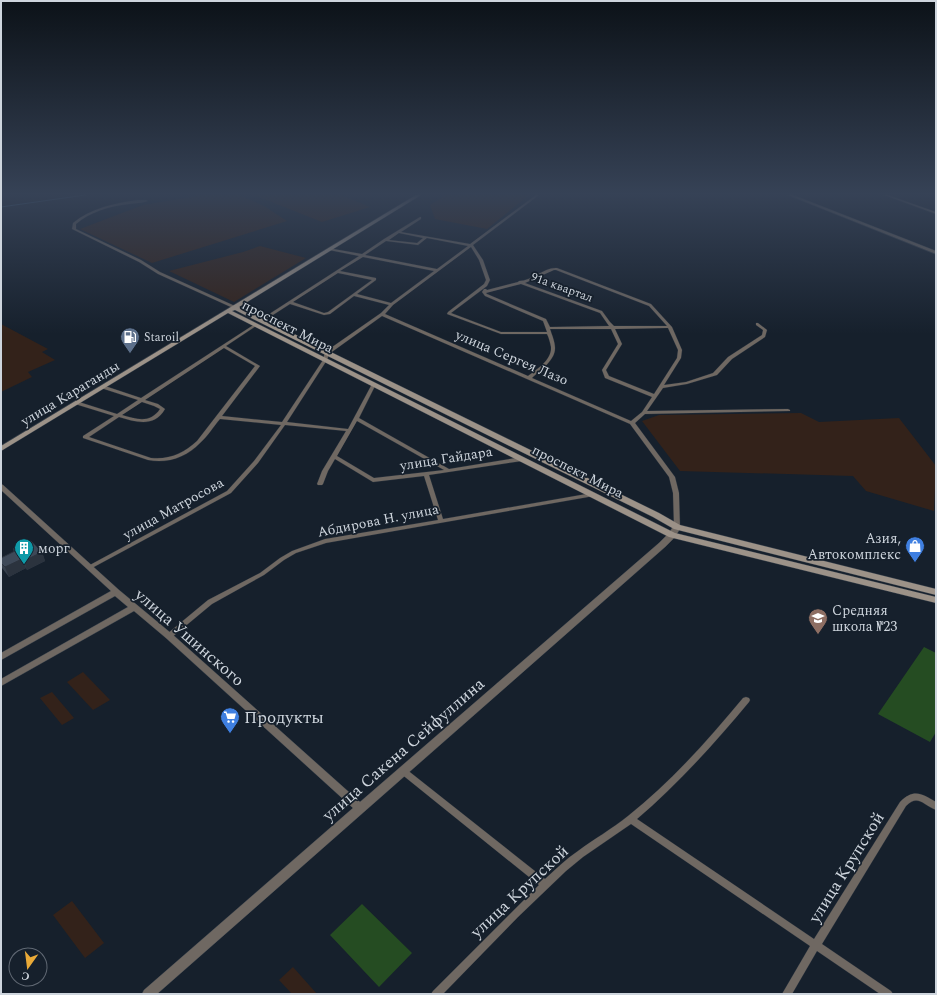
<svg xmlns="http://www.w3.org/2000/svg" width="937" height="995" font-family="Spectral,serif">
	<style>
		.industrial { fill: #33221a }
		.green { fill: #254c22 }
		.lines { fill: none; stroke-linecap: round; stroke-linejoin: round }
		.stream { stroke: #4c799e; stroke-width: 1 }
		.minor-casing { stroke: #333d48; stroke-width: 0.5 }
		.tertiary-casing { stroke: #333d48; stroke-width: 1 }
		.secondary-casing { stroke: #333d48; stroke-width: 1 }
		.minor { fill: #6f6862; fill-rule: evenodd }
		.tertiary { fill: #6f6862; fill-rule: evenodd }
		.secondary { fill: #9c9288; fill-rule: evenodd }
		.wall { fill: #353f4c }
		.shaded-wall { fill: #2b333e }
		.building { fill: #3e4958; stroke: #2b333e }
		.labels { text-anchor: middle; stroke-width: 3.5; stroke-linejoin: round; paint-order: stroke }
		.far-street-label { font-size: 12px; fill: #ced5dd; stroke: #16202c }
		.far-poi-label { font-size: 12px; fill: #ced5dd; stroke: #16202c; text-anchor: start }
		.street-label { font-size: 14px; fill: #ced5dd; stroke: #16202c }
		.poi-label { font-size: 14px; fill: #ced5dd; stroke: #16202c; text-anchor: start }
		.near-street-label { font-size: 17px; fill: #ced5dd; stroke: #16202c }
		.near-poi-label { font-size: 17px; fill: #ced5dd; stroke: #16202c; text-anchor: start }
	</style>
	<rect width="100%" height="100%" fill="#16202c"/>
	<path class="industrial" d="M203,195H239L264,206L287,221L152,263L80,229L143,205Z
		M254,195H341L370,207L322,222Z
		M446,195H529L487,229L435,219L430,205Z
		M260,246L306,258L234,302L169,271L243,252Z
		M1,324L48,349L42,352L55,360L28,372L32,377L1,392Z
		M801,413L819,422L899,418L936,466L934,511L866,491L853,476L680,471L642,421L659,415Z
		M83,672L110,700L93,710L67,682Z
		M52,692L74,718L62,725L40,698Z
		M72,901L104,943L85,958L53,915Z
		M293,967L317,994H292L279,980Z"/>
	<path class="green" d="M924,647L936,653V732L930,742L878,714Z
		M362,904L412,953L379,987L330,935Z"/>
	<g class="lines">
		<path class="stream" d="M1,207L85,195"/>
		<defs>
			<path id="minor" d="M536,195H539L473,245L483,260L490,280L487,286L451,313L501,332H547L543,321L485,296L482,292L484,289H486L487,290L518,282L519,281C532,281 544,267 557,268L651,304L672,327L682,350L681,358L664,385L686,382L713,373L728,357L762,335L763,330L756,325V323H758L767,330L765,337L732,359L717,375L687,384L663,388L647,411L788,409L790,410V411L645,414L635,423L675,477L679,493L680,527L679,528H675L674,527L673,493L669,477L630,424L382,316L329,354L327,360L287,422L348,429L372,384L374,383L376,384L359,418L449,469L522,457L525,459L522,461L429,475L443,519L592,493L594,494L595,495L594,496L326,543L296,553L284,560L264,575L212,604L171,638H167L166,636L167,634L208,600L260,573L280,558L292,551L325,539L438,520L424,476L373,482L335,459L328,471L323,484L322,485H318L317,484L322,471L346,431L285,425L258,463L231,493L92,568H88L87,567L88,566L227,491L254,461L281,425L220,419C213,427 208,436 200,443C187,457 167,464 148,460L83,438V436L114,416L75,404V402H79L117,414L138,400L101,388V386H105L141,398L255,324H256V326L226,346L260,366L222,416L282,422L323,360L325,352L381,313L389,305L354,296L330,314L324,315L290,304L262,322H260V320L359,256L329,250H328V248L362,254L384,239L420,217H421V219L401,232L470,244ZM399,233L423,238L417,243L389,240ZM427,238L468,246L437,269L365,255L386,241L418,245ZM471,247L479,260L486,280L484,284L448,312L447,314L501,334H547C549,338 550,342 551,347C552,360 537,369 528,376L385,314L393,305ZM363,257L434,271L391,303L357,294L376,280V278L340,271ZM554,270H556L649,306L667,326H614L610,322L602,311L525,283ZM338,273L372,280L328,312L324,313L293,302ZM521,284L600,313L609,326L550,327L546,319L487,294L486,293ZM668,328L678,350L677,358L654,394L609,376L606,370L622,344L615,329ZM550,329H611L618,344L602,370L605,378L652,397L642,412L631,421L532,378C540,370 555,361 555,348C555,342 552,335 550,329ZM224,348L255,366L197,441C184,453 169,460 151,458L89,437L119,417C136,422 154,428 165,409L158,404L145,400ZM142,402L154,406L160,409C150,424 136,419 122,415ZM357,421L444,470L374,478L337,456Z
				M884,195H888L936,212V214Z
				M138,200H146L148,201C142,203 135,203 129,204C110,206 90,212 76,224V229L141,260L160,272L235,306V308H233L158,274L139,262L72,229L73,223C91,208 115,203 138,200Z
				M746,697L749,698L750,700L749,702C714,744 678,784 637,819L814,939L900,802C914,788 922,794 936,802V810C923,805 918,794 906,806L822,944L891,991L893,994H880L817,951L792,994H782L810,946L631,824L583,857L566,871L518,917L443,994H431L433,991L539,885L400,773L399,771L400,769L403,768L406,769L545,879C556,869 566,859 578,851C594,839 612,829 628,816C671,782 708,740 743,698Z"/>
			<path id="tertiary" d="M788,195H793L936,251V254Z
				M1,484L3,485L119,590L172,634L360,802L659,543L669,533L674,525H680L681,527L675,537L665,547L157,994H142L144,990L353,808L166,638L134,611L1,686V679L128,607L115,596L1,660V653L111,591L1,490Z"/>
			<path id="secondary" d="M416,195H421L239,307L659,513L680,525L936,589V595L674,529L653,517L235,310L232,311L675,533L936,597V603L669,537L228,313L1,451V446Z"/>
		</defs>
		<use href="#minor" class="minor-casing"/>
		<use href="#tertiary" class="tertiary-casing"/>
		<use href="#secondary" class="secondary-casing"/>
		<use href="#minor" class="minor"/>
		<use href="#tertiary" class="tertiary"/>
		<use href="#secondary" class="secondary"/>
	</g>
	<path class="wall" d="M13,549L42,552L45,561L27,570L26,568L9,577L2,568L1,567V558L14,552Z"/>
	<path class="shaded-wall" d="M42,552L45,561L27,570L24,561Z
		M22,559L26,568L9,577L5,567Z"/>
	<path class="building" d="M31,541L42,552L24,561L22,559L5,567L1,563V558L15,551L13,549Z"/>
	<linearGradient id="sky" x2="0" y2="1"><stop stop-color="#0c1218"/><stop offset="0.58" stop-color="#364256"/><stop offset="1" stop-color="#364256" stop-opacity="0"/></linearGradient>
	<rect width="937" height="334" fill="url(#sky)"/>
	<defs>
		<symbol id="fuel-pin" viewBox="-11 -11 22 30"><path d="M0 17L-7.5 6A9.5 9.5 0 1 1 7.5 6Z" fill="#5c6f8a" stroke="#16202c"/><path d="M-5.5-6h7V0h2V4h1.3V-2.5L3-4.5l.8-.8L6-3V5H2.5V1h-1V6h-7ZM-4.2-4.7v3.2H.2V-4.7Z" fill="#fff"/></symbol>
		<symbol id="shop-pin" viewBox="-11 -11 22 30"><path d="M0 17L-7.5 6A9.5 9.5 0 1 1 7.5 6Z" fill="#3f7fe0" stroke="#16202c"/><path d="M-5-2.5h2.3a2.7 3.5 0 0 1 5.4 0H5L5.5 6h-11ZM-1.5-2.5h3a1.5 2.3 0 0 0-3 0Z" fill="#fff"/></symbol>
		<symbol id="building-pin" viewBox="-11 -11 22 30"><path d="M0 17L-7.5 6A9.5 9.5 0 1 1 7.5 6Z" fill="#0f9aa8" stroke="#16202c"/><path d="M-4-6H4V6H1V3H-1V6H-4ZM-2.5-4.3h1.7v1.8h-1.7ZM.8-4.3h1.7v1.8H.8ZM-2.5-1h1.7V.8h-1.7ZM.8-1h1.7V.8H.8Z" fill="#fff"/></symbol>
		<symbol id="school-pin" viewBox="-11 -11 22 30"><path d="M0 17L-7.5 6A9.5 9.5 0 1 1 7.5 6Z" fill="#8d6e63" stroke="#16202c"/><path d="M0-5L7-2L0 1L-7-2ZM-4 1L0 2.5L4 1V4Q0 6-4 4Z" fill="#fff"/></symbol>
		<symbol id="supermarket-pin" viewBox="-11 -11 22 30"><path d="M0 17L-7.5 6A9.5 9.5 0 1 1 7.5 6Z" fill="#3f7fe0" stroke="#16202c"/><path d="M-6-5.5h2.5l.6 2H6L4.5 2H-2.5L-4.4-4H-6ZM-1.5 3.2a1.3 1.3 0 1 0 .1 0ZM3 3.2a1.3 1.3 0 1 0 .1 0Z" fill="#fff"/></symbol>
	</defs>
	<g fill-rule="evenodd">
		<use href="#fuel-pin" x="119" y="326" width="22" height="30"/>
		<use href="#shop-pin" x="904" y="535" width="22" height="30"/>
		<use href="#building-pin" x="13" y="537" width="22" height="30"/>
		<use href="#school-pin" x="807" y="607" width="22" height="30"/>
		<use href="#supermarket-pin" x="219" y="706" width="22" height="30"/>
	</g>
	<g class="labels">
		<g class="far-street-label">
			<text transform="translate(562 287) rotate(20)" y="4">91а квартал</text>
		</g>
		<g class="far-poi-label">
			<text x="144" y="341">Staroil</text>
		</g>
		<g class="street-label">
			<text transform="translate(288 326) rotate(27)" y="5">проспект Мира</text>
			<text transform="translate(512 357) rotate(23)" y="5">улица Сергея Лазо</text>
			<text transform="translate(70 393) rotate(-31)" y="5">улица Караганды</text>
			<text transform="translate(446 458) rotate(-9)" y="5">улица Гайдара</text>
			<text transform="translate(578 471) rotate(27)" y="5">проспект Мира</text>
			<text transform="translate(173 508) rotate(-29)" y="5">улица Матросова</text>
			<text transform="translate(378 520) rotate(-11)" y="5">Абдирова Н. улица</text>
		</g>
		<g class="poi-label">
			<text x="901" y="543" text-anchor="end">Азия,<tspan x="901" dy="16">Автокомплекс</tspan></text>
			<text x="38" y="553">морг</text>
			<text x="832" y="615">Средняя<tspan x="832" dy="16">школа №23</tspan></text>
		</g>
		<g class="near-street-label">
			<text transform="translate(190 637) rotate(41)" y="6">улица Ушинского</text>
			<text transform="translate(403 749) rotate(-41)" y="6">улица Сакена Сейфуллина</text>
			<text transform="translate(846 867) rotate(-58)" y="6">улица Крупской</text>
			<text transform="translate(519 891) rotate(-43)" y="6">улица Крупской</text>
		</g>
		<g class="near-poi-label">
			<text x="244" y="723">Продукты</text>
		</g>
	</g>
	<rect width="937" height="995" fill="none" stroke="#ced5dd" stroke-width="4"/>
	<g transform="translate(28 967) rotate(194)"><circle r="19" fill="#16202c" stroke="#606873"/>
	<path d="M0-3L7 15L0 10L-7 15Z" fill="#eaaa38"/>
	<text y="-6" font-size="11" font-weight="bold" text-anchor="middle" fill="#ced5dd">С</text>
	</g>
</svg>
